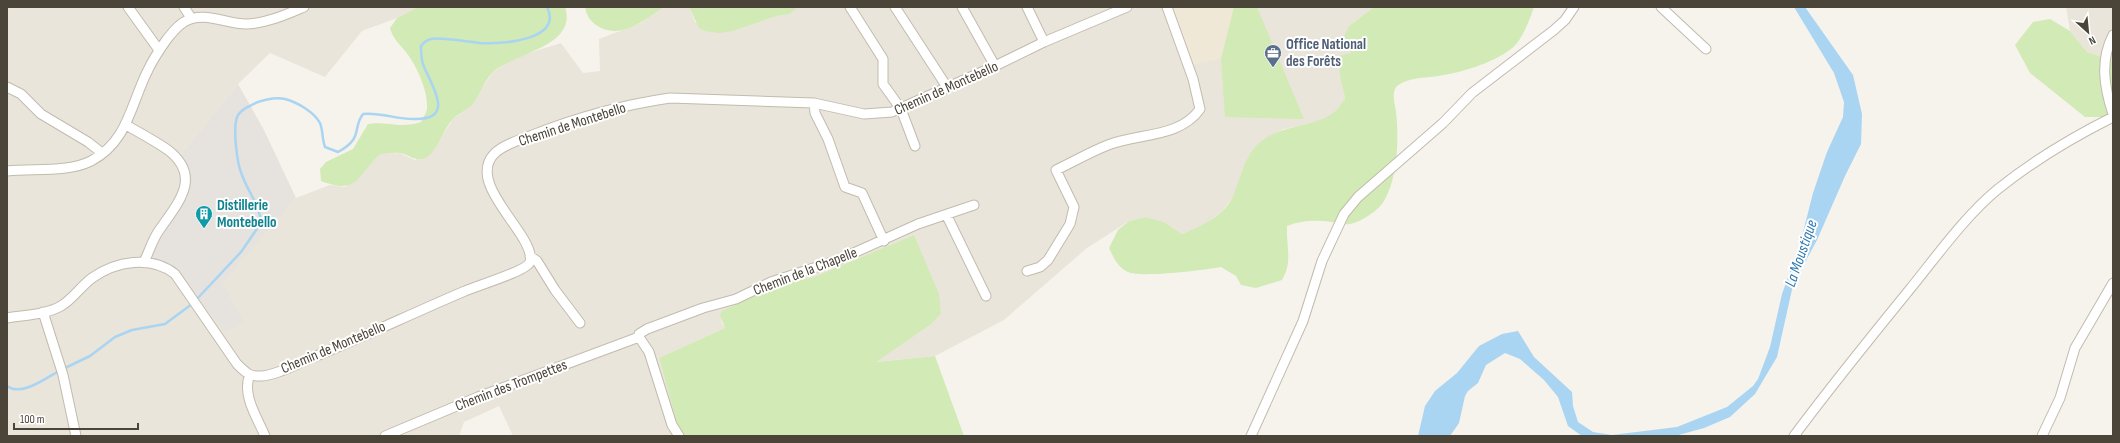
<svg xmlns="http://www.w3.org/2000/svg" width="2120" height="443" font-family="'Sofia Sans Condensed',sans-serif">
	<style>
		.residential { fill: #eae5da }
		.industrial { fill: #e6e2dd }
		.education { fill: #efe8d6 }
		.green { fill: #d2eab5 }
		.water { fill: #a9d4f2 }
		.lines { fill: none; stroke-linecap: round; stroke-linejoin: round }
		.stream { stroke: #a9d4f2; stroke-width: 2.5 }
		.minor-casing { stroke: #c2bbae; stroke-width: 11 }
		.minor { stroke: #fff; stroke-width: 9 }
		.labels { text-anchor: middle; stroke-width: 4; stroke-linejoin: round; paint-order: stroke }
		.service-label { font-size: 15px; font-weight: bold; fill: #4e5e75; stroke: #fff; text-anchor: start }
		.street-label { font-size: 15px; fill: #4b4439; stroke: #fff }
		.culture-label { font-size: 15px; font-weight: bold; fill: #0d838f; stroke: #fff; text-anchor: start }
		.water-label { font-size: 16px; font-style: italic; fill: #2e7ab2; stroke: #fff }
	</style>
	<rect width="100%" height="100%" fill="#f6f3ec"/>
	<path class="residential" d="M7,7H418L397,18L362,31L325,77L270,53L238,84L178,158L180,197L158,261L244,321L221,283L296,198L330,185L345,187L381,154L399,153L415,160L432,152L453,119L470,107L493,72L516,57L561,43L583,73L600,71L599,39L641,23L664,7H689L695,22L733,31L777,16L790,14L798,7H1374L1349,26L1351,53L1337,64L1341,75L1345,99L1335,113L1313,123L1284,129L1271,135L1248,157L1234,196L1223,210L1204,226L1182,234L1164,222L1146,217L1129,221L1087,248L1004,320L935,356L875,362L930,325L941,314L914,235L814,277L792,282L721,321L725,328L659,358L678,427L676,436H513L499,406L464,422L459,436H7Z
		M2066,7H2113V61L2087,52L2070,31Z"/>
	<path class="industrial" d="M238,84L264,130L296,198L222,283L244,321L225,332L173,268L158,261L139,256L180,197L178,158Z"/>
	<path class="education" d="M1165,7H1234L1221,59L1185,66Z"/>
	<path class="green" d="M418,7H565C578,46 516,53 494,71C484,80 480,97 470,107C465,111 458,114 453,119C443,129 437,153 425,158C414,162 409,154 399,153C394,152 386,154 381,154C356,174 360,196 321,181L320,169L326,162L353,149L368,124C387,121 400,129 421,122C423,118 427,112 427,108C428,90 416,64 405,51C398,42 393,39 390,28L397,18Z
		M585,7H664C644,21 619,41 596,25C590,21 586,14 585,7Z
		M689,7H798L790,14L777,16L733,31L719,33L705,31L699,28Z
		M1234,7H1257L1304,119L1225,117L1221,59Z
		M1374,7H1534C1529,21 1523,39 1511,49C1493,63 1460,73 1438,76C1424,78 1409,77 1397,86C1391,92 1395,105 1396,112C1399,138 1398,178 1384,201C1378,211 1361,222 1350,224C1344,225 1337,223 1332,222C1316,220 1302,220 1287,226C1286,246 1293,262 1282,280L1256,288L1241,285L1236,276L1221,267C1205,270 1140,278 1128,272C1117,267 1114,258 1109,248L1118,230L1129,221L1146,217L1164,222L1182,234C1202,226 1226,215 1234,194C1241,177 1244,157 1258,144C1279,124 1310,129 1333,113C1338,110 1341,103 1345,99C1343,86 1337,68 1339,56L1351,53L1344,37L1349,26Z
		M2050,19L2070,31L2087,52L2113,61V117H2085L2030,73L2015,45L2033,22Z
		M914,235L939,294L941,314L930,325L876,362L935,356L964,436H685L678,427L659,358L725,328L720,315L722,311L777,285L814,277Z"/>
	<path class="water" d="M1794,7H1805L1853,75L1862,114L1861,144L1845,176L1817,240L1793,285L1777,357L1755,394L1730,417L1704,428L1675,436H1582L1568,426L1558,397L1544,380L1520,359L1505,353L1486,365L1478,383L1468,391L1465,396L1459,423L1450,436H1418L1425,406L1435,391L1457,373L1479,346L1502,334L1518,331L1534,357L1572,392L1573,406L1578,422L1593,432L1612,435L1677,427L1727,407L1753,386L1758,379L1770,347L1782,294L1800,244L1813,193L1827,152L1843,117L1844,102L1834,73Z"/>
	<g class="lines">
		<path class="stream" d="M196,300L241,252L261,223C260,205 248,192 242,175C237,164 232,126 238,115C241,111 245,108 250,106C259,100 275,97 285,99C297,102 314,112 320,123C323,130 322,139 325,147L338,152C364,138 352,128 363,114C381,112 398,120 416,119C457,119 430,84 423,64C421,58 421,52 421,46C424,42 426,40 431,39C441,37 468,42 480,43C500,44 564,41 547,7
			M63,369L90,356L115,337L132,330L165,324L192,304
			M7,386C21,397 46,378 59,371"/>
		<defs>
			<path id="minor" d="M128,7L159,50
				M184,7L191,18
				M850,7L883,59V84L901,109L915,146
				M895,7L947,87
				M962,7L995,66
				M1027,7L1044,42
				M1661,7L1706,49
				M2113,35C2100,60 2104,87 2113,114
				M7,87L21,94L41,114L88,142L102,153
				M814,103L815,113L828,139L845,187L862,193L884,241
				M126,125C140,133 155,141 168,150C204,178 176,205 158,232C152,241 149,252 144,262
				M7,171C33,168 67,173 91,161C128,142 131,103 148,70C153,59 160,49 167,39C172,33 177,26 184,22C203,10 226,24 246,24C265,24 287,14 304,7
				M947,216L986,296
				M530,256L537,261L555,290L580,323
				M1027,271L1040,267L1048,260L1070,224L1074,207L1056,170C1073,162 1090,152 1108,145C1138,133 1180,138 1200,109L1193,79L1167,7
				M43,312L63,375L76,436
				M7,318C24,315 45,315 61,306C73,299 81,286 92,278C116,261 151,255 175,274L237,364C245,372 250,377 261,376C277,375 294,365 309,359C361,338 413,313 465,291C476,286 527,271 530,262C537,236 465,185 494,154C503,145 519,140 530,136C575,118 622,105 670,98L814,103L864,114L892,112L995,66L1044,42L1127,7
				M639,337V334L647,329L703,308L736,299L771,282L838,260L918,224L974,205
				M639,337L649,352L672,425L679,436
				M250,375C241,394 258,419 265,436
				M385,436L478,397L639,337
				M1251,436L1303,321L1322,261L1344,214L1358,197L1443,123L1472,93L1554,30L1565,20L1574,7
				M1794,436C1831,386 1871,337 1910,289C1936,257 1966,215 1998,189C2033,161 2073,137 2113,117
				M2042,436L2060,398L2075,348L2113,283"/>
		</defs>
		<use href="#minor" class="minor-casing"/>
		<use href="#minor" class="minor"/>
	</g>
	<defs>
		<symbol id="office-pin" viewBox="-11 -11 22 30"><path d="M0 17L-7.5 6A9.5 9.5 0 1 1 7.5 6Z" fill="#5c6f8a" stroke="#fff"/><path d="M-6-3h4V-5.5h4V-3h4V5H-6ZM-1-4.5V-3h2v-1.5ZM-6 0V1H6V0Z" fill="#fff"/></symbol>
		<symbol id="building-pin" viewBox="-11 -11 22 30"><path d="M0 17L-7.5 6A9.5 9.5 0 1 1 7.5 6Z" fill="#0f9aa8" stroke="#fff"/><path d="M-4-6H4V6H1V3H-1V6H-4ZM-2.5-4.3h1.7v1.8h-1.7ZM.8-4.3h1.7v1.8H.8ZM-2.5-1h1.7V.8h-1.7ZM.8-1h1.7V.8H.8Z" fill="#fff"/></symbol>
	</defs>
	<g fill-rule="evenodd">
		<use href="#office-pin" x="1263" y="43" width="20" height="27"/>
		<use href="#building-pin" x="194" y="204" width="20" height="27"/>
	</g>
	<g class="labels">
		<g class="service-label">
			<text x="1286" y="49">Office National<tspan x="1286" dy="17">des Forêts</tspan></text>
		</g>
		<g class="street-label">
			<text transform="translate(946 88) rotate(-24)" y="5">Chemin de Montebello</text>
			<text transform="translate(572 124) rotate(-18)" y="5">Chemin de Montebello</text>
			<text transform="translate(805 271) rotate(-21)" y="5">Chemin de la Chapelle</text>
			<text transform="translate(333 347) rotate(-23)" y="5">Chemin de Montebello</text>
			<text transform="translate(511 385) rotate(-21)" y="5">Chemin des Trompettes</text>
		</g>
		<g class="culture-label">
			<text x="217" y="210">Distillerie<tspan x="217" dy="17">Montebello</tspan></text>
		</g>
		<g class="water-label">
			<text transform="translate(1800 253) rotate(-71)" y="6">La Moustique</text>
		</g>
	</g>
	<rect width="2120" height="443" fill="none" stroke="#4b4439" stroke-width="16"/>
	<g transform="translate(2088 32) rotate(153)" stroke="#ffffff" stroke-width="3" paint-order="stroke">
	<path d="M0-3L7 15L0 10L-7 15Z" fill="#4b4439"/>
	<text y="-6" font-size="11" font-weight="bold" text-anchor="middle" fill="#4b4439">N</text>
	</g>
	<path d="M14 423v6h124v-6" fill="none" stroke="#4b4439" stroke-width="2"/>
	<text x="20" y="423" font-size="12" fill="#4b4439" stroke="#ffffff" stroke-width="3" paint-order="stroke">100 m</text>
</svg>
